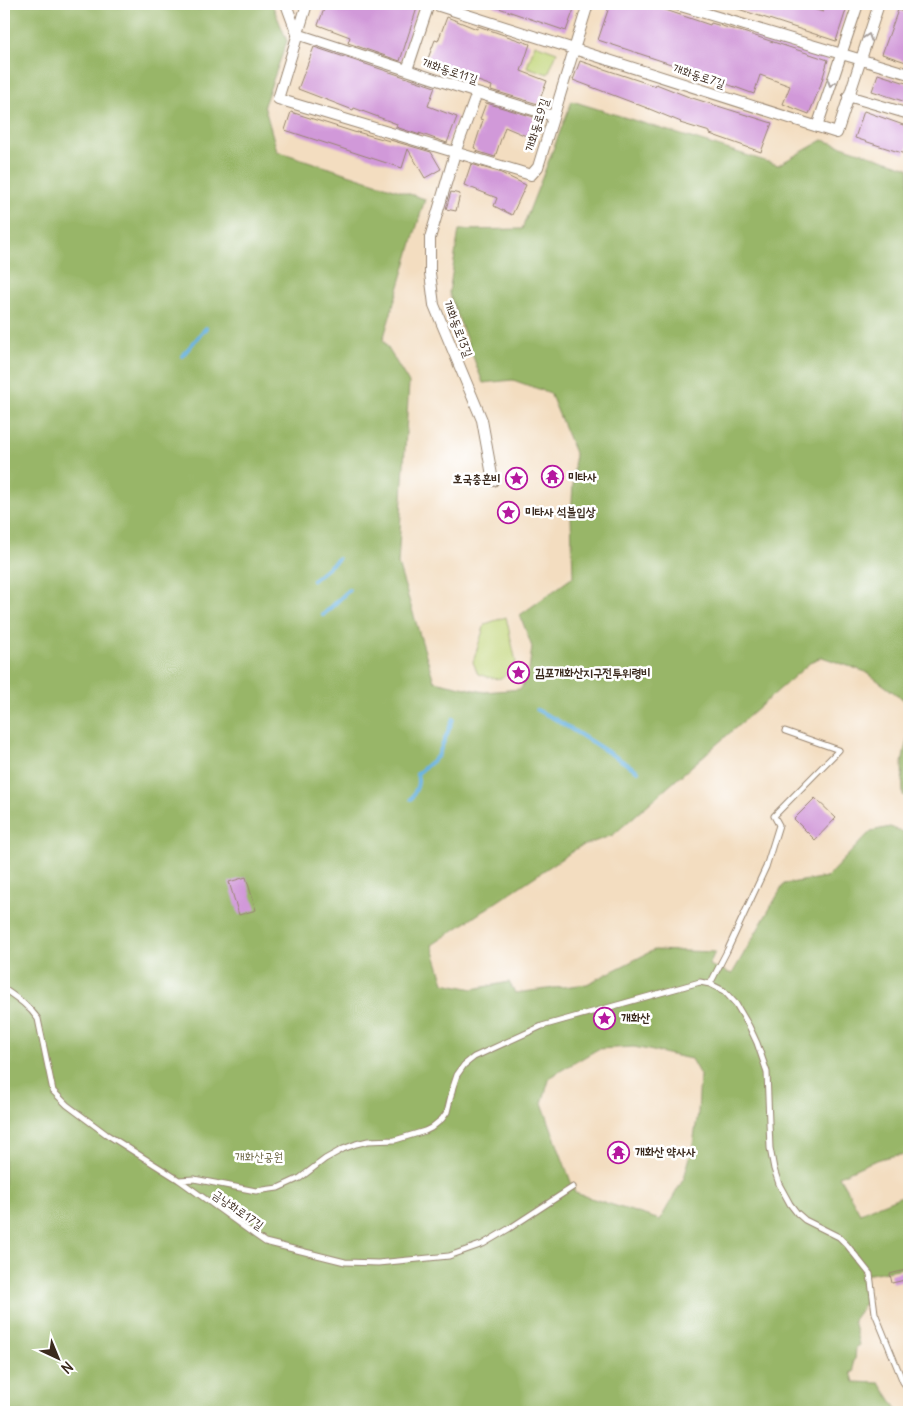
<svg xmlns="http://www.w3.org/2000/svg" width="913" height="1416" font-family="Delius,'Poor Story',sans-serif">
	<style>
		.green { fill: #c1d578; stroke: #7e804b }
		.forest { fill: #98b668; stroke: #6a7043; fill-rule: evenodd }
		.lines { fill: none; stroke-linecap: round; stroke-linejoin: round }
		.stream { stroke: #69b3e1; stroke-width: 4 }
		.building { fill: #d199d9 }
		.service-casing { stroke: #97846f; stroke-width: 7 }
		.minor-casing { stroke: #97846f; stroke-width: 12 }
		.service { stroke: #fff; stroke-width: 5 }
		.minor { stroke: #fff; stroke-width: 10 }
		.oneway { stroke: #a79f9a }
		.labels { text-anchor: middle; stroke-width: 5; stroke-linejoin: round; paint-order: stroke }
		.street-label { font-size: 12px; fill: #3b2a1e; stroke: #fff }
		.poi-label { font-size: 12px; font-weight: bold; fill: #3b2a1e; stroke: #fff; text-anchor: start }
		.park-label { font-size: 12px; fill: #635d39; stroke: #fff }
	</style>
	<rect width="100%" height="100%" fill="#fff"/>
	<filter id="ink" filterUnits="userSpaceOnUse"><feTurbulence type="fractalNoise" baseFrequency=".02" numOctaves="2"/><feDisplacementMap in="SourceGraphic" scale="10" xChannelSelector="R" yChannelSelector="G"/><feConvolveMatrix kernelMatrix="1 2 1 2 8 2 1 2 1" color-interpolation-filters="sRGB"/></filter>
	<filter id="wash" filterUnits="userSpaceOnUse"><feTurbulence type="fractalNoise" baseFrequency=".0096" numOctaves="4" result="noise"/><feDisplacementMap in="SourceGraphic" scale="20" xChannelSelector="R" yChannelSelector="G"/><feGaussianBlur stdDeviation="1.12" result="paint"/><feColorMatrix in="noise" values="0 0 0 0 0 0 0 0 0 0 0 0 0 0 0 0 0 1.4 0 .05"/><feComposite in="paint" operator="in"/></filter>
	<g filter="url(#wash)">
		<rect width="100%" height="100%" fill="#f3ddc0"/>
		<path class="green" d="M535,44L557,52L548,74L527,67Z
			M506,617L516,662C501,682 502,681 478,674L473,662L485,624Z"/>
		<path class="forest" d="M4,4H178L200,10L203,4H272L287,41L264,105L277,151L425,199L383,340L409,383L398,564L434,681L484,692L521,689L529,670L532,647L520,615L573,577L571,517L575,453L550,393L513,380L483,383L449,293L459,230L522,229L572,101L778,165L823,140L909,168V717L904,700L866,672L822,657L812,661L613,835L579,847L432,945L444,983L473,989L509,982L515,993L587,984L654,950L715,952L709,965L732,974L784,884L827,877L871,831L890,827L909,834V1155C885,1153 861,1167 839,1176L860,1213L909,1193V1267L864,1275L866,1302L853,1320L859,1345L856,1347L855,1359L853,1361L854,1372H851L854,1382L880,1383L899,1412H4ZM634,1047L691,1059L700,1075L698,1113L692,1150L684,1178L660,1220L575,1193L542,1103L550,1077L598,1049Z
			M909,731V799L903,795L902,763Z"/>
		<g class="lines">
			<path class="stream" d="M182,356L206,328
				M313,580L338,559
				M323,615L349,590
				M537,710L555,719L638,771
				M411,799C416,790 420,784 417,774L438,756L453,719
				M908,960H909"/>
		</g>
		<g id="blocks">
			<path class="building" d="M326,4H402L417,8L400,61L348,43L350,37L318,25Z
				M493,4H557L574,9L566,31L493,6Z
				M610,4H648L710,25L711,23L743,32L828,60L820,87L809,114L783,104L790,86L760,75L754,94L683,68L598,40Z
				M729,4H796L823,12L826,4H848L836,41L729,6Z
				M898,10L909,14V63L882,54Z
				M447,17L477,29L478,26L530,44L521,71L547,81L538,104L491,90L492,86L464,76L465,74L427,61L435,40L438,41Z
				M314,47L435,87L428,106L457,117L447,143L419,133L420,135L396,127L397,124L354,108L353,110L298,89Z
				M580,61L655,86L656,84L689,97L772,123L761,152L710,134V132L680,123L681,122L647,108L573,80Z
				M878,74L909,84V103L872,91Z
				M486,103L534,117L533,121L537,123L531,138L505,127L495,157L476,151L477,149L474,148L483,120L480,119Z
				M864,111L909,127V142L905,154L855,138Z
				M291,112L357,133V132L390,141V140L431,152L441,169L425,178L408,149L402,168L285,130Z
				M471,164L499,172L526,185L512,215L494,206L497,198L464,185Z
				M451,192L460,194L456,211L446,209Z
				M815,798L836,818L815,840L794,819Z
				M246,877L256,910L239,915L229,882Z
				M909,1269V1279L892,1283L890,1274Z"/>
		</g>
	</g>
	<g filter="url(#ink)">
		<use href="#blocks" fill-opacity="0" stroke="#97846f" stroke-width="1"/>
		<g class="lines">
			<defs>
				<path id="service" d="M710,984L727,951L766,867L779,825L774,816L839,750L785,731
					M4,989C17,998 29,1006 38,1019L53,1091L67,1105L106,1134L179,1180L255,1235L265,1242L345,1262L378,1263L449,1256L483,1244L510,1228L573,1187
					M179,1180L194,1179L256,1191L278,1188L300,1178L325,1159L343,1149L356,1144L368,1141L395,1140L425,1131L431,1128L442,1119L447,1112L453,1087L457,1075L464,1065L474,1057L542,1026L700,982L710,984L724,991L736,1004L749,1026L757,1043L767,1072L770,1148L774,1169L779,1184L790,1204L797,1213L805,1220L839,1237L847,1245L870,1274L875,1313L903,1382L909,1390"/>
				<path id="minor" d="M286,4L297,34
					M307,4L278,99L531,175L538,167L588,4
					M433,4L837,133L879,4
					M674,4L909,74
					M906,4L909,5
					M297,34L477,93L553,116
					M407,70L429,4
					M477,93L455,153L430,238V273L434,305L482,420L493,481
					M848,96L909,114
					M817,127L858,4"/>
			</defs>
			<use href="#service" class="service-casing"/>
			<use href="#minor" class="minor-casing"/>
			<use href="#service" class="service"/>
			<use href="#minor" class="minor"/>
		</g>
		<defs><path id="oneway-chevron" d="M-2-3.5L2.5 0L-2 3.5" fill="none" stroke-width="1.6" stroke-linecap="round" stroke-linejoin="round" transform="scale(1.25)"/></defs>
		<g class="oneway">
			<use href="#oneway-chevron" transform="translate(868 37) rotate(-72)"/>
			<use href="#oneway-chevron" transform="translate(831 83) rotate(108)"/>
		</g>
	</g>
	<defs>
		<symbol id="temple-ring" viewBox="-11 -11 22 22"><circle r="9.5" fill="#fff" stroke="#b5179e" stroke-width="1.5"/><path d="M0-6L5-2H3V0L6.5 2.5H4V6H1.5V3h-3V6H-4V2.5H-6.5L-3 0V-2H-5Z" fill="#b5179e"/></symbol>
		<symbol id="sight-ring" viewBox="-11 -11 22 22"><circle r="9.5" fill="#fff" stroke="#b5179e" stroke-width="1.5"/><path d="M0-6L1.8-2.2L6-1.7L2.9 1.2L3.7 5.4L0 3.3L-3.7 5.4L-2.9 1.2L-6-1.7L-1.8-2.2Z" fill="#b5179e"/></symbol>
	</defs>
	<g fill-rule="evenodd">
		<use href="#temple-ring" x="540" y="464" width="25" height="25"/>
		<use href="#sight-ring" x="504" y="466" width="25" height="25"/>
		<use href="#sight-ring" x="496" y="500" width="25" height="25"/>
		<use href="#sight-ring" x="506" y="660" width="25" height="25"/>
		<use href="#sight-ring" x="592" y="1006" width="25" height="25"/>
		<use href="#temple-ring" x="606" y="1140" width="25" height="25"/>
	</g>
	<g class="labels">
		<g class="street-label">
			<text transform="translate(450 71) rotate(18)" y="4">개화동로11길</text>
			<text transform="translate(699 76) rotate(18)" y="4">개화동로7길</text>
			<text transform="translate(537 125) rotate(-73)" y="4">개화동로9길</text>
			<text transform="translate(458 329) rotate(69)" y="4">개화동로13길</text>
			<text transform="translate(238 1210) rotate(35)" y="4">금낭화로17길</text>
		</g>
		<g class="poi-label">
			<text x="568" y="481">미타사</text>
			<text x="501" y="483" text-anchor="end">호국충흔비</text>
			<text x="525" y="516">미타사 석불입상</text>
			<text x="535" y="677">김포개화산지구전투위령비</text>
			<text x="621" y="1022">개화산</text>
			<text x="635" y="1156">개화산 약사사</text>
		</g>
		<g class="park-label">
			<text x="259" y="1161">개화산공원</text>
		</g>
	</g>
	<rect width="913" height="1416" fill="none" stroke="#fff" stroke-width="20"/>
	<g transform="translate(58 1358) rotate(136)" stroke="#ffffff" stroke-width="4" paint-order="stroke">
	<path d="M0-4L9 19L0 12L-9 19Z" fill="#3b2a1e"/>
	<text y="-8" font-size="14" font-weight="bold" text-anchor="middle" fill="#3b2a1e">N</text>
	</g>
</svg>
